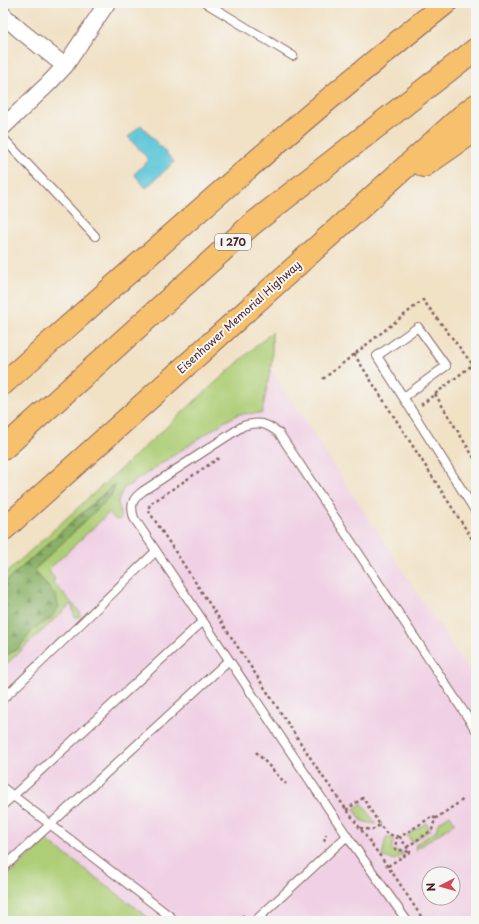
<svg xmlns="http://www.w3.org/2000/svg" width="479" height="924" font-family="'Playpen Sans',sans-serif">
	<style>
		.built { fill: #f0d0e4; fill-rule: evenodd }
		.green { fill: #adce76; stroke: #7c7650 }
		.forest { fill: url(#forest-firs); stroke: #6a6849 }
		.water { fill: #5cc6d8; stroke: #537282 }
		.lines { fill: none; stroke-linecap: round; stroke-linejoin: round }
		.service-casing { stroke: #846361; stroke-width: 10 }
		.minor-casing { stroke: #846361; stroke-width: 18 }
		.motorway-casing { stroke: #846361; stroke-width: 24 }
		.path { stroke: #846361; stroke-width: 2.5; stroke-dasharray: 3 3; stroke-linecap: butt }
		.service { stroke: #fff; stroke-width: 8 }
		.minor { stroke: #fff; stroke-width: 16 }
		.motorway { stroke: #f7c06c; stroke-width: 22 }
		.labels { text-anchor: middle; stroke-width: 4; stroke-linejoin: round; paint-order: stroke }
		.shield { fill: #f6f6f2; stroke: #7e6067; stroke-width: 1 }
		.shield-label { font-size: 10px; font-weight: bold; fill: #4a1f2b }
		.street-label { font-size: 11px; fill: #4a1f2b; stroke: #f6f6f2 }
	</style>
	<defs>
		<pattern id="forest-firs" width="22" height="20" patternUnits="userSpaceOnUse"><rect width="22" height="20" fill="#8ab167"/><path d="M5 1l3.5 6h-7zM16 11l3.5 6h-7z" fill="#738f55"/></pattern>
	</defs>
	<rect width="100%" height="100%" fill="#f6f6f2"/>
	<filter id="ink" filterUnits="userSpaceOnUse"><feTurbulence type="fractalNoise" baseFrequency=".025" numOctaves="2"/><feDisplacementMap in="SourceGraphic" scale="8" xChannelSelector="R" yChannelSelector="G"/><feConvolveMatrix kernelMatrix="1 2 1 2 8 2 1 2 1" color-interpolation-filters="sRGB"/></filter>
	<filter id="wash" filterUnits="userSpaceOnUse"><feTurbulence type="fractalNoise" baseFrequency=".012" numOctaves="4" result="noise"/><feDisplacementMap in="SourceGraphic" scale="16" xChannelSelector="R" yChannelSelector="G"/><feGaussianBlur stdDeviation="0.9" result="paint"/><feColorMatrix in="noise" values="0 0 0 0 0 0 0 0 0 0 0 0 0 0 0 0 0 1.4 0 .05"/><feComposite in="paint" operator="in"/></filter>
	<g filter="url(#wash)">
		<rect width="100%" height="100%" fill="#f1e1c5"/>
		<path class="built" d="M265,360L476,682V921H3V601L30,577L174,437ZM429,874H453V898H429Z"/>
		<path class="green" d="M272,332V361L262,413L239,414L224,422L123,489L118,502L121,517L120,519L116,520L109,513L48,570L55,579L53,582L80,612V617H75L71,604L3,667V657L19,648L34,628L50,619L44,583L34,570L82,524L114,484L3,584V576L195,401Z
			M362,803L376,824L362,821L354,809Z
			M450,815L455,823L415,850L416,844L436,831L438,823Z
			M426,823L431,830L412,842L407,835Z
			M386,837L394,839L391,850L403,853V854L395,860L382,857Z
			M46,840L153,921H3V880Z"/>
		<path class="forest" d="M115,484L111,496L34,570L56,596L59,607L50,619L34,628L19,648L3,657V584Z"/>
		<path class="water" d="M141,125L174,162L146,188L134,174L149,160L128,137Z"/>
	</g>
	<g filter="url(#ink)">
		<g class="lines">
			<defs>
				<path id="service" d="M206,3L293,56
					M3,138L95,236
					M404,397L446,366L418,327L377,356L476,512
					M3,699L156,551
					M3,788L176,921
					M3,805L203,621
					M3,868L229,660
					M255,921L347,836
					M407,921L347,836L134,518C130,505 132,499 143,491L243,426C259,421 266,423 279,433L476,730"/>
				<path id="minor" d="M3,15L21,31L65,66
					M3,127L48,84L65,66L107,3"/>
				<path id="motorway" d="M424,166L476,130
					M3,384C149,255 294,124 446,3
					M3,449L251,225L476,49
					M3,530L169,381L463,115L476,105"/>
			</defs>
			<use href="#service" class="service-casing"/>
			<use href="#minor" class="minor-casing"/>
			<use href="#motorway" class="motorway-casing"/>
			<path class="path" d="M354,354L476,545
				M323,379L423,300L473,365
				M435,394L476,461
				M421,405L476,362
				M219,458L150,504L148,510L323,777L396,878L424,921
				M256,752L286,784
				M346,810L363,798L380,825
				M360,828L372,830L380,825L387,834L400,837
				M397,836L395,849L410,852
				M324,841L326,834
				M407,847L432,830L435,819L464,799
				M388,866L410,852L400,837L433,816L435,819
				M237,921L245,914"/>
			<use href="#service" class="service"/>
			<use href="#minor" class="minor"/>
			<use href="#motorway" class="motorway"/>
		</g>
	</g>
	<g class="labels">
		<rect class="shield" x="215" y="234" width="36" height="16" rx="3"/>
		<g class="shield-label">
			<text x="233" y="246">I 270</text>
		</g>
		<g class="street-label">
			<text transform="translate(239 317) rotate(-42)" y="4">Eisenhower Memorial Highway</text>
		</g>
	</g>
	<rect width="479" height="924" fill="none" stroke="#f6f6f2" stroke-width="16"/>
	<g transform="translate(441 886) rotate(264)"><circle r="19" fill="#f6f6f2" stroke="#b1a0a2"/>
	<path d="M0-3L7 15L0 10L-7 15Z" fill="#d1495b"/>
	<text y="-6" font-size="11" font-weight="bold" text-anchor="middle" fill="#4a1f2b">N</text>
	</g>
</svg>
